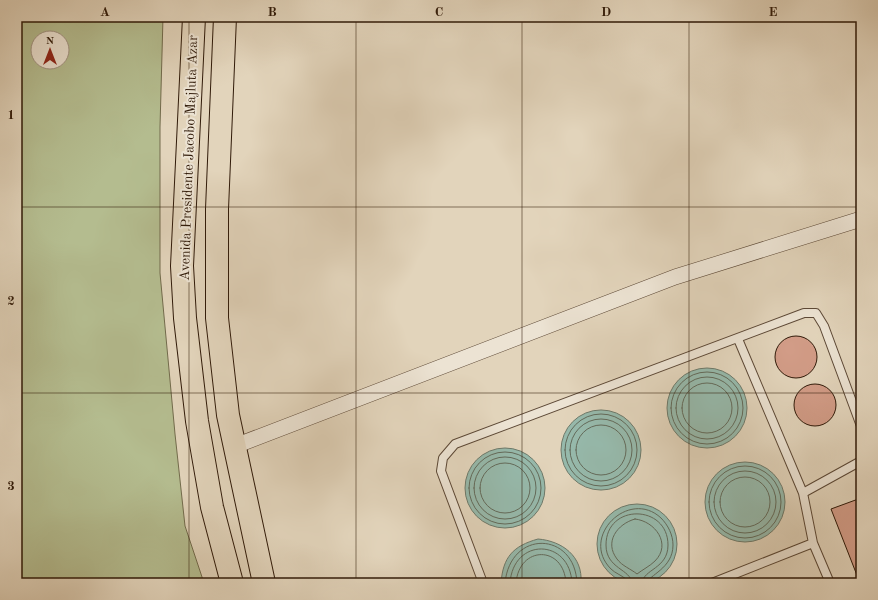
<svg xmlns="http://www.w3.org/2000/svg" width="878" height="600" font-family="'Old Standard TT',serif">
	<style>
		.green { fill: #b4bc8f; stroke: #726b4c; fill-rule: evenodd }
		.water { fill: #96b9ab; stroke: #6d796a }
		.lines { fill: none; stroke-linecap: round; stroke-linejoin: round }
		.shore { stroke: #636a5a; stroke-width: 1 }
		.building { fill: #d29c87; stroke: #301a09 }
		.service-casing { stroke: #5c4836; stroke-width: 10 }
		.minor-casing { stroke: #5c4836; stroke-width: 16 }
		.primary-casing { stroke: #301a09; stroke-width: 24 }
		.service { stroke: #ece3d3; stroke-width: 8 }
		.minor { stroke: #ece3d3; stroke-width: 15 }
		.primary { stroke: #e2d4bb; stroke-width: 22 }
		.grid { fill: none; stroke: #301a09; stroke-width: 1; stroke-opacity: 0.55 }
		.labels { text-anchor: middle; stroke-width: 4; stroke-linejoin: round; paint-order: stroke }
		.street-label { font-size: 14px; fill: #301a09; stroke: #ece3d3 }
		.neatline { fill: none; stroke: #301a09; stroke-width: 1.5 }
		.grid-label { font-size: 13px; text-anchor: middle; font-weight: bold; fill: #301a09 }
	</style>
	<rect width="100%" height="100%" fill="#e2d4bb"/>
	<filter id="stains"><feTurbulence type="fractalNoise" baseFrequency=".005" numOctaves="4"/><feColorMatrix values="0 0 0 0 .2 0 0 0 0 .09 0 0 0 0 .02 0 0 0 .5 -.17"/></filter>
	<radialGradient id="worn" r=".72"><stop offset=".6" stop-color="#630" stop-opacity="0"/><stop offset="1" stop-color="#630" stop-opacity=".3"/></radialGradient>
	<path class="green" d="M17,17H163L160,127V273L175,434L185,526L204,583H17ZM38,38H62V62H38Z"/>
	<path class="water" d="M667 408a40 40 0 1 1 80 0a40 40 0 1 1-80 0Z
		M561 450a40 40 0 1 1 80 0a40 40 0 1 1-80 0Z
		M465 488a40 40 0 1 1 80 0a40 40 0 1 1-80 0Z
		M705 502a40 40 0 1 1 80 0a40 40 0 1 1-80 0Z
		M597 544a40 40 0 1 1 80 0a40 40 0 1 1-80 0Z
		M538,539C562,541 583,556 581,583H501C503,557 513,546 538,539Z"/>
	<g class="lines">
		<path class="shore" d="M671 408a36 36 0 1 1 72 0a36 36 0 1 1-72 0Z
			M676 408a31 31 0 1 1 62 0a31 31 0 1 1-62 0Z
			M682 408a25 25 0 1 1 50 0a25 25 0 1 1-50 0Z
			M565 450a36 36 0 1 1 72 0a36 36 0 1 1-72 0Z
			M570 450a31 31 0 1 1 62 0a31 31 0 1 1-62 0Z
			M576 450a25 25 0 1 1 50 0a25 25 0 1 1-50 0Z
			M469 488a36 36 0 1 1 72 0a36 36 0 1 1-72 0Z
			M474 488a31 31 0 1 1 62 0a31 31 0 1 1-62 0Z
			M480 488a25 25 0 1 1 50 0a25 25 0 1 1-50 0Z
			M709 502a36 36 0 1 1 72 0a36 36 0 1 1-72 0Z
			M714 502a31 31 0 1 1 62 0a31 31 0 1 1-62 0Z
			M720 502a25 25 0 1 1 50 0a25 25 0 1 1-50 0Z
			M635,519C655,521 672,544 655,561C650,566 642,570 637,574C631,569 622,566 617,559C604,542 617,524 635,519Z
			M505,583C510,529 575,531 577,583
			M510,583C513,537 570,538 572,583
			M516,583C519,545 564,545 566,583
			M627,583L626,579C621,575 615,573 611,569C579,537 629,488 661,518C668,525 673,535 673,545C673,569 648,575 647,583
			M632,583C631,569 606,569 606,545C606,503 668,504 668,545C668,569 643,569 642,583"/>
	</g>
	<path class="building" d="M775 357a21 21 0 1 1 42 0a21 21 0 1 1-42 0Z
		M794 405a21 21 0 1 1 42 0a21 21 0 1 1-42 0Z
		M861,498V583H860L831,509Z"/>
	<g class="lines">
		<defs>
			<path id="service" d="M738,339L803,493L813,543L830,583
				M803,493L861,461
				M483,583L441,471L443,458L455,444L804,313H816L824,326L861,426
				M712,583L813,543"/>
			<path id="minor" d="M235,446L675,277L861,219"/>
			<path id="primary" d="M194,17L182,266L185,318L197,421L212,507L232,583
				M225,17L217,209V318L228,415L264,583"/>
		</defs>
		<use href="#service" class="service-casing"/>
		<use href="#minor" class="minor-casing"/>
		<use href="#primary" class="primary-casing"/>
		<use href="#service" class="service"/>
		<use href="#minor" class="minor"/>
		<use href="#primary" class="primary"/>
	</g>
	<path class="grid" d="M189,17V583M356,17V583M522,17V583M689,17V583M17,207H861M17,393H861"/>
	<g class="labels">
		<g class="street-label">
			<text transform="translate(188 158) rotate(-88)" y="5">Avenida Presidente Jacobo Majluta Azar</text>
		</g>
	</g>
	<rect width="878" height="600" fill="none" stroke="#e2d4bb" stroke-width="44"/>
	<g transform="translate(50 50)"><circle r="19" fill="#ece3d3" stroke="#a19382"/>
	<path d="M0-3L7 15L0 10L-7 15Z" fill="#8f2418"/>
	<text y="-6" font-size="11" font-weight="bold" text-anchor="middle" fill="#301a09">N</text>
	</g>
	<rect x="22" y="22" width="834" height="556" class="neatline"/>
	<g class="grid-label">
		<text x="105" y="16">A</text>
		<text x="272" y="16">B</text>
		<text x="439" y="16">C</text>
		<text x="606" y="16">D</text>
		<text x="773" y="16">E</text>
		<text x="11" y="119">1</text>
		<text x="11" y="305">2</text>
		<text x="11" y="490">3</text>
	</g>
	<rect width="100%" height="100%" filter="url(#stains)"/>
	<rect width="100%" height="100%" fill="url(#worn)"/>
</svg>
